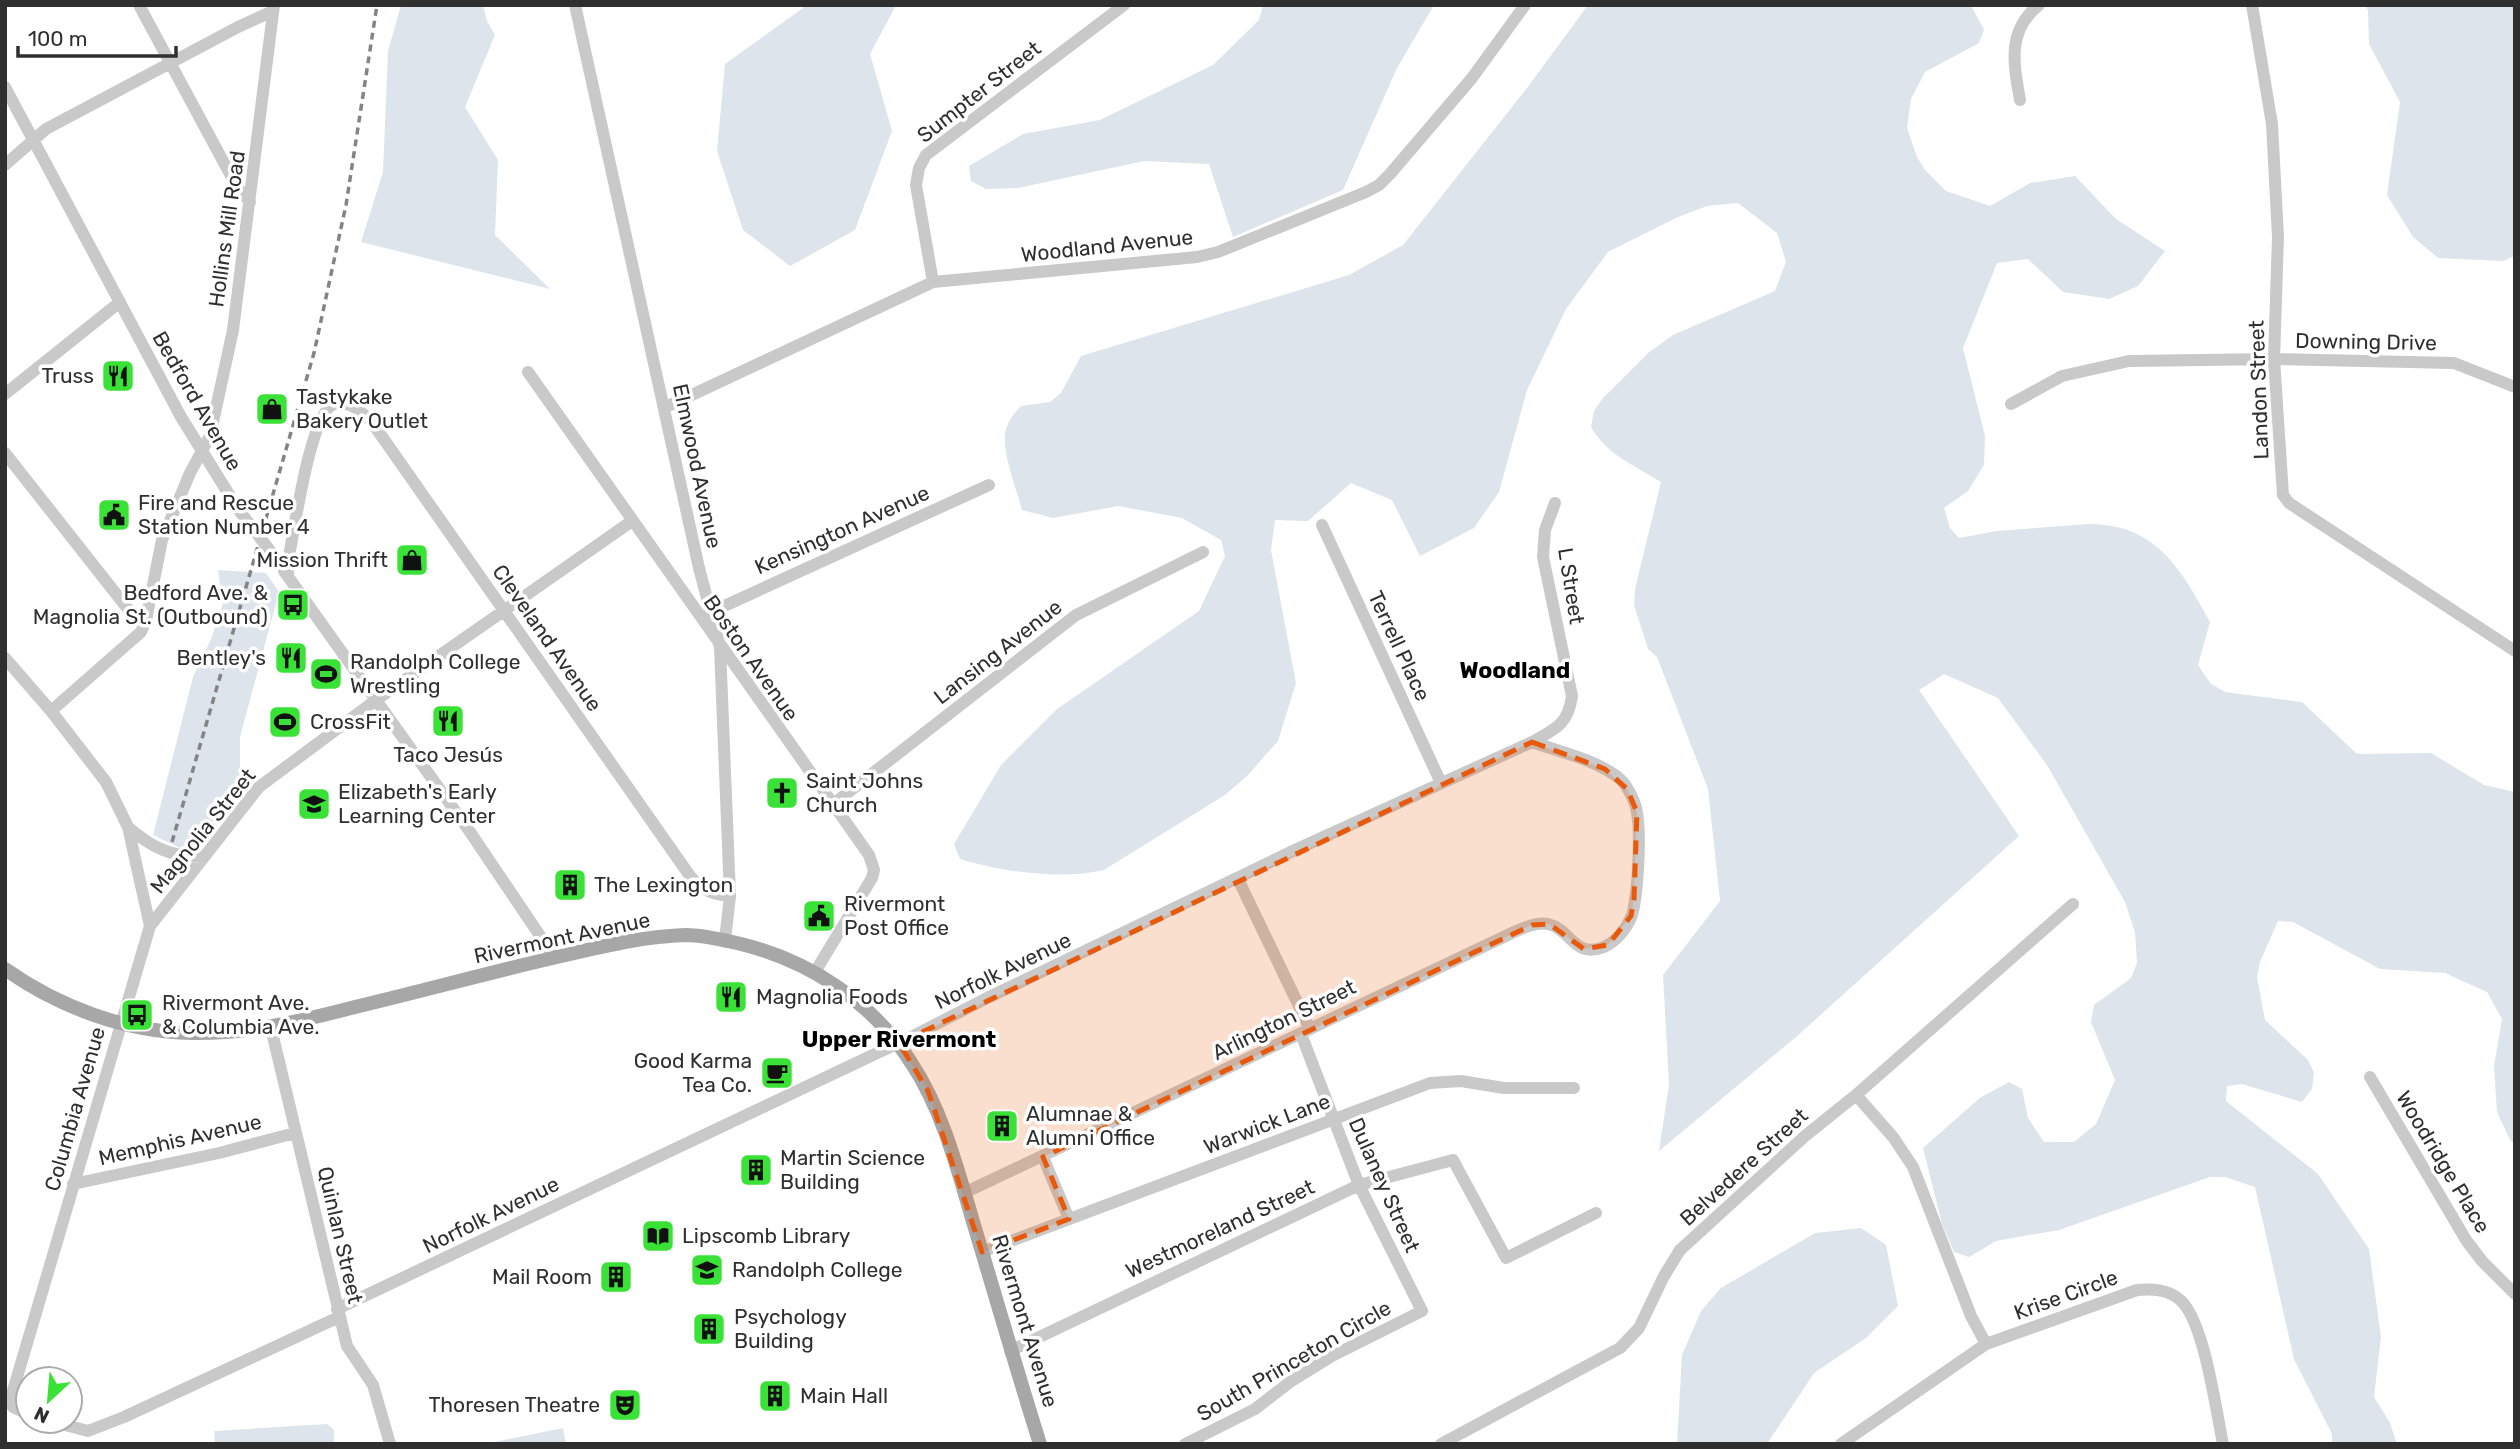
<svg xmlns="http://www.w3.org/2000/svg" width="2520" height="1449" font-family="Rubik,sans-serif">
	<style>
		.green { fill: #dde4ec }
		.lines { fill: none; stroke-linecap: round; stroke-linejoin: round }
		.minor { stroke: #c9c9c9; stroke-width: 12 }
		.major { stroke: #a7a7a7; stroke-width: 14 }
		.rail { stroke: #848484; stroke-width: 3.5; stroke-dasharray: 7 5; stroke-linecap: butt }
		.minor-bridge { stroke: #c9c9c9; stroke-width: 12 }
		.marked { fill: #e8590c; fill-opacity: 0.2; stroke: #e8590c; stroke-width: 5; stroke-dasharray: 14 9; stroke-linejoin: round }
		.labels { text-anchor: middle; stroke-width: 7; stroke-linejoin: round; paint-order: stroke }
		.street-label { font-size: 21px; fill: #2f2f2f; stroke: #fff }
		.poi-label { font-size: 21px; fill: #2f2f2f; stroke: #fff; text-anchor: start }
		.neighbourhood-label { font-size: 23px; font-weight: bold; fill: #000; stroke: #fff }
	</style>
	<rect width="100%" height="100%" fill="#fff"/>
	<path class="green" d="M401,5H483L487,21L495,35L465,107L498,160L495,235L550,289L361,242L383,172L388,51Z
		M803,5H959L895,7L870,54L892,131L855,230L790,266L743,230L717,151L725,64L803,8Z
		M1263,5H1434L1397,68L1343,190L1233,237L1209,164L1144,161L1018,188L986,189L971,181L969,166L1023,134L1100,120L1213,65L1259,20Z
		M1588,5H1971L1984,30L1979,43L1925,72L1911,99L1907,128L1917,157L1925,170L1946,191L1990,206L2030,183L2075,176L2116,219L2165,251L2138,286L2109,299L2063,292L2028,259L1997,263L1963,348L1985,436L1984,465L1968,491L1944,508L1950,528L1959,538L1997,531L2089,524C2156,524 2181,569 2210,622L2198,665L2211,684L2225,692L2302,702L2357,754L2431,753L2484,785L2515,792V1144L2510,1140L2497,1112L2494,1066L2502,1019L2487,992L2445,973L2380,969L2293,922L2278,921L2260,962L2257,977L2265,1020L2308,1060L2314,1073L2312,1089L2302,1102L2242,1084L2227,1086L2226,1101L2318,1174L2369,1249L2381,1337L2374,1397L2390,1423L2397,1444H2332V1434L2294,1359L2255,1187L2225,1177H2210L2059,1230L1996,1241L1969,1257L1954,1252L1942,1224L1923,1148L1981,1097L2009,1082L2022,1089L2028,1118L2044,1142H2074L2096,1124L2115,1080L2091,1022L2094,1005L2131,978L2137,963L2135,932L2125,902L2047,765L1998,698L1944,674L1919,690L2019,836L1796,1037L1659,1151L1669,1084L1663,975L1720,901L1708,789L1657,657L1648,649L1634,605L1635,589L1661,482C1634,465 1607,455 1591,427L1594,411L1603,398L1648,353L1673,335L1775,291L1786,262L1777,233L1738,203L1707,206L1678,217L1608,252L1566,309L1527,390L1499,492L1474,528L1420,556L1392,500L1351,483L1308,521L1275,520L1271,550L1296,683L1278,741L1247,776L1225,795L1104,870C1060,880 1003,872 960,859L954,844L1001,765L1057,709L1199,611L1225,556L1221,540L1182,518L1118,506L1053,518L1022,510C1017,490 1000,449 1006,429C1009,420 1014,413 1021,406L1050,402L1061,393L1081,356L1349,275L1403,245L1527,88Z
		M2364,5H2515V256L2503,261L2438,258L2413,237L2387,195L2400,102L2369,44L2368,10Z
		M218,570L266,573L279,592L240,737V772L246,787L204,841L184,850L153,835L193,677L212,637L223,603Z
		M1861,1228L1886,1245L1898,1306L1866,1338L1814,1373L1767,1444H1677L1682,1355L1701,1311L1721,1288L1815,1233Z
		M327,1424L334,1430V1444H215L214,1431Z
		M563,1428L566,1444H485Z"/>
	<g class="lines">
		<path class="minor" d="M139,5L237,187L250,202
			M575,5L699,568L720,647L730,896L725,940
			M2252,5L2272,124L2278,237L2274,359L2283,495L2289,503L2515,651
			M5,87L181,417L238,509
			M2020,100C2014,65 2006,31 2039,5
			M5,165L46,129L238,27L273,11
			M933,282L916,185L919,168L926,155L1124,5
			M528,372L869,855L874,870L872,878L815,972
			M5,394L120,302
			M2011,404L2062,376L2129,361L2274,359L2454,363L2515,387
			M664,408L933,282L1197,257L1218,252L1366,192L1379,185L1390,174L1472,78L1525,5
			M5,453L128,609L146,620
			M1322,525L1441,783
			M284,571L468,829L555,958
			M288,576V561C294,534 310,412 334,404C349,399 361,412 371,421L690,876C702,890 711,894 730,896
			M711,612L989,485
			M5,658L51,711L106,782L128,827L150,926L10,1401L13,1407L28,1414
			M51,711L141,632L146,620L162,540L190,473L210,436L233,330L274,5
			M832,805L1076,615L1203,552
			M128,827C152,848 172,857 203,857
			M1238,879L1310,1029
			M150,926L259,787L376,700L632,521
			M271,1028L347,1346L373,1385L390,1444
			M2370,1077L2466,1240L2482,1261L2515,1294
			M1856,1095L1893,1137L1913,1167L1971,1316L1986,1344
			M1043,1157L1069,1219
			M73,1184L219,1153L295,1133
			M964,1193L1512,933C1523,928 1536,922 1548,924C1571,929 1574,959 1604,947C1617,941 1627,928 1632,915C1638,893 1641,836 1637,813C1636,803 1628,787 1621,780C1601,761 1557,751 1532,742
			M982,1252L1430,1083L1461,1081L1504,1088H1574
			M337,1309L913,1036L987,998L1295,850L1532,742C1555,729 1568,725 1572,696L1543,557L1545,530L1555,503
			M1010,1351L1359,1185L1453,1160L1506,1258L1596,1213
			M50,1421L88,1431L124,1417L339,1317
			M1185,1444L1255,1409L1290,1382L1332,1356L1422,1311L1359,1185L1301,1034
			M1441,1444L1620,1348L1639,1328L1664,1276L1680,1250L1805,1136L1856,1095L2073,904
			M1841,1444L1986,1344L2137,1290C2152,1289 2167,1289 2179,1299C2204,1318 2216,1411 2223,1444"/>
		<path class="major" d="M5,969C59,1007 125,1032 192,1033C248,1034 301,1021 355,1007C427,990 498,970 570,954C608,945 647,936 686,935C704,935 723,940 741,944C810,961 874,1003 912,1064C943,1111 958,1171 974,1225C996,1298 1017,1371 1040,1444"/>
		<path class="rail" d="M172,842L314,353L346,205L377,5"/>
		<path class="minor-bridge" d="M238,509L281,565"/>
	</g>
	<path class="marked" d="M1532,742L1605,769L1627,789L1637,812L1634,899L1631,916L1608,945L1584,949L1549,924L1532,925L1043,1157L1069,1219L982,1252L928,1091L899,1043Z"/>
	<defs>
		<symbol id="restaurant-square" viewBox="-11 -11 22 22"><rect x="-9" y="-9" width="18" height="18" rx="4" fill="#3ae136" stroke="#fff"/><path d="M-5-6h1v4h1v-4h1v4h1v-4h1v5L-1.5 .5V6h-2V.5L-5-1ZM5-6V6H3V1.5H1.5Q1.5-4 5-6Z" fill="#111"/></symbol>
		<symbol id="shop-square" viewBox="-11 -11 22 22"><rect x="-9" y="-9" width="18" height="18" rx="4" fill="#3ae136" stroke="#fff"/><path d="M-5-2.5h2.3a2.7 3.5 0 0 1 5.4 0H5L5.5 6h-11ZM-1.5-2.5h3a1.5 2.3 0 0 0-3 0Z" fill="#111"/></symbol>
		<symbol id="civic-square" viewBox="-11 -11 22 22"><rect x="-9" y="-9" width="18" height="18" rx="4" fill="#3ae136" stroke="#fff"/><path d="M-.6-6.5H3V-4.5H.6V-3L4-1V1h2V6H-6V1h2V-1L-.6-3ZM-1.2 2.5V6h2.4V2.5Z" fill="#111"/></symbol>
		<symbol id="bus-square" viewBox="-11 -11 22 22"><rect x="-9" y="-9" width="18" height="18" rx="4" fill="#3ae136" stroke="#fff"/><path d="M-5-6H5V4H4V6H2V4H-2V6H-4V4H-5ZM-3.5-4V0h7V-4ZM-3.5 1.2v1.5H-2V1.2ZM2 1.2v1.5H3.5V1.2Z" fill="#111"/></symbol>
		<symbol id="stadium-square" viewBox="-11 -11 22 22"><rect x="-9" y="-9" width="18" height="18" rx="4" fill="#3ae136" stroke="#fff"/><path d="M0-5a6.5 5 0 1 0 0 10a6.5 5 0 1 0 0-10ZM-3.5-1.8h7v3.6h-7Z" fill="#111"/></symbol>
		<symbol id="church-square" viewBox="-11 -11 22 22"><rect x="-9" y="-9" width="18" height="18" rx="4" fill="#3ae136" stroke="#fff"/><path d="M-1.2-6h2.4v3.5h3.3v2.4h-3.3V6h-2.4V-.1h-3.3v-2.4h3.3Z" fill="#111"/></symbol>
		<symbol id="school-square" viewBox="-11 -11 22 22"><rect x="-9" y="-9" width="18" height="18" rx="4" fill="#3ae136" stroke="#fff"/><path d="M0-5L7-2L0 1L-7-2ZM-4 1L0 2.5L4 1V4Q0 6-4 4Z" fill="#111"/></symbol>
		<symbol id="building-square" viewBox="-11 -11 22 22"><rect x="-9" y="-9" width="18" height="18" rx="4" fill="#3ae136" stroke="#fff"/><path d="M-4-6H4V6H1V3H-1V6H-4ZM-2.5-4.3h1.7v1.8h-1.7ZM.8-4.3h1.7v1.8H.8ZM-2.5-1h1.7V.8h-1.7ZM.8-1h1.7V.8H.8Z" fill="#111"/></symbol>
		<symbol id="cafe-square" viewBox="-11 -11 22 22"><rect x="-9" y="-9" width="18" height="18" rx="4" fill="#3ae136" stroke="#fff"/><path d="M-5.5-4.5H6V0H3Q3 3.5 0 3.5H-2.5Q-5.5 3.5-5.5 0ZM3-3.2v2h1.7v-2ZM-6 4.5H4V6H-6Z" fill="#111"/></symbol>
		<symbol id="library-square" viewBox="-11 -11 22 22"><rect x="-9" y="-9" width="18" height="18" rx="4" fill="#3ae136" stroke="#fff"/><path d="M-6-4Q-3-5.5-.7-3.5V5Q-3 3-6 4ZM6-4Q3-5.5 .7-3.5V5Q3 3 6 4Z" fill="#111"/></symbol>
		<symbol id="university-square" viewBox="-11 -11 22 22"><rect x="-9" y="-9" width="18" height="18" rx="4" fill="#3ae136" stroke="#fff"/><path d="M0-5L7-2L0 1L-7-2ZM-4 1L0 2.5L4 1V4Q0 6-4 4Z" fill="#111"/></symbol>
		<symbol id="theatre-square" viewBox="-11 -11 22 22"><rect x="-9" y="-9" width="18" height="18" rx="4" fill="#3ae136" stroke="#fff"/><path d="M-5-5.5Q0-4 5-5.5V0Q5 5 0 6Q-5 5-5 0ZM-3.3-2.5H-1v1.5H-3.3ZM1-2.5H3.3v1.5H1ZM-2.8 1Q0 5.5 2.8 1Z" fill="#111"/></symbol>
	</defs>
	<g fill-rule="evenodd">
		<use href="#restaurant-square" x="99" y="357" width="38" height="38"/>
		<use href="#shop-square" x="253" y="390" width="38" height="38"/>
		<use href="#civic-square" x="95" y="496" width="38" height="38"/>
		<use href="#shop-square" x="393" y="541" width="38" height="38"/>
		<use href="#bus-square" x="274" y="586" width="38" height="38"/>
		<use href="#restaurant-square" x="272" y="639" width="38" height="38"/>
		<use href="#stadium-square" x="307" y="655" width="38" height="38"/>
		<use href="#restaurant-square" x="429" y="702" width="38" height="38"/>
		<use href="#stadium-square" x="266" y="703" width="38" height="38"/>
		<use href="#church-square" x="763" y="774" width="38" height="38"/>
		<use href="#school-square" x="295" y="785" width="38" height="38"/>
		<use href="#building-square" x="551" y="866" width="38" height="38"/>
		<use href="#civic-square" x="800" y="897" width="38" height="38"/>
		<use href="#restaurant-square" x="712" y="978" width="38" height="38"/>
		<use href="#bus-square" x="118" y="996" width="38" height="38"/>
		<use href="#cafe-square" x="758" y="1054" width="38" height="38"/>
		<use href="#building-square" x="983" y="1107" width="38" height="38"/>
		<use href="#building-square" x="737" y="1151" width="38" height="38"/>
		<use href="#library-square" x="639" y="1217" width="38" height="38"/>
		<use href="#university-square" x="688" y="1251" width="38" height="38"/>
		<use href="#building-square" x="597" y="1258" width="38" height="38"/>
		<use href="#building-square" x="690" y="1310" width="38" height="38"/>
		<use href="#building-square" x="756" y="1377" width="38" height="38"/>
		<use href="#theatre-square" x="606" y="1386" width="38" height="38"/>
	</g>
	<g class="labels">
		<g class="street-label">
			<text transform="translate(979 92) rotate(-38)" y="7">Sumpter Street</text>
			<text transform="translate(227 229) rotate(-82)" y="7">Hollins Mill Road</text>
			<text transform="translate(1107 246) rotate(-6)" y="7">Woodland Avenue</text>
			<text transform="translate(2366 342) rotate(1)" y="7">Downing Drive</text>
			<text transform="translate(2259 390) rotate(-92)" y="7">Landon Street</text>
			<text transform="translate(197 401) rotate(60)" y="7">Bedford Avenue</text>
			<text transform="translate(697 466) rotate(78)" y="7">Elmwood Avenue</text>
			<text transform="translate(842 530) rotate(-24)" y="7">Kensington Avenue</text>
			<text transform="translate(1571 586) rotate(81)" y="7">L Street</text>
			<text transform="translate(547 638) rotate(55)" y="7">Cleveland Avenue</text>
			<text transform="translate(1399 646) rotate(65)" y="7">Terrell Place</text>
			<text transform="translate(998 652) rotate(-38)" y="7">Lansing Avenue</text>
			<text transform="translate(751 658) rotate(55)" y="7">Boston Avenue</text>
			<text transform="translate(203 831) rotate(-51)" y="7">Magnolia Street</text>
			<text transform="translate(562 938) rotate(-12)" y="7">Rivermont Avenue</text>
			<text transform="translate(1003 971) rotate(-26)" y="7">Norfolk Avenue</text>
			<text transform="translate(1284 1020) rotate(-26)" y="7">Arlington Street</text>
			<text transform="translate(75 1109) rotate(-74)" y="7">Columbia Avenue</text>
			<text transform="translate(1267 1124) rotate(-21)" y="7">Warwick Lane</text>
			<text transform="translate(180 1140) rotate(-13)" y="7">Memphis Avenue</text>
			<text transform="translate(2443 1162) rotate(59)" y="7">Woodridge Place</text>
			<text transform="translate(1744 1167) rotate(-42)" y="7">Belvedere Street</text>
			<text transform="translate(1384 1185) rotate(66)" y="7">Dulaney Street</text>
			<text transform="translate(491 1215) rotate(-26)" y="7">Norfolk Avenue</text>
			<text transform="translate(1220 1229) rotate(-25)" y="7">Westmoreland Street</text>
			<text transform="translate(340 1235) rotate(77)" y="7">Quinlan Street</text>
			<text transform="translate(2066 1295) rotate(-20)" y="7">Krise Circle</text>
			<text transform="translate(1025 1321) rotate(73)" y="7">Rivermont Avenue</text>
			<text transform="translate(1294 1361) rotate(-30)" y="7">South Princeton Circle</text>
		</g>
		<g class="poi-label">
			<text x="94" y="383" text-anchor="end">Truss</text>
			<text x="296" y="404">Tastykake<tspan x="296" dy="24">Bakery Outlet</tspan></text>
			<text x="138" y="510">Fire and Rescue<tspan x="138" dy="24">Station Number 4</tspan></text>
			<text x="388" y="567" text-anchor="end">Mission Thrift</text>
			<text x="268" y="600" text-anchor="end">Bedford Ave. &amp;<tspan x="268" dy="24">Magnolia St. (Outbound)</tspan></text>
			<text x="266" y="665" text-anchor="end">Bentley's</text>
			<text x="350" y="669">Randolph College<tspan x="350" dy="24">Wrestling</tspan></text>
			<text x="310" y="729">CrossFit</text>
			<text x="448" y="762" text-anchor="middle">Taco Jesús</text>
			<text x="806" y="788">Saint Johns<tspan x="806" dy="24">Church</tspan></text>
			<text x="338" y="799">Elizabeth's Early<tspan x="338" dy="24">Learning Center</tspan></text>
			<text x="594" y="892">The Lexington</text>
			<text x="844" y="911">Rivermont<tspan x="844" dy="24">Post Office</tspan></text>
			<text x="756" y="1004">Magnolia Foods</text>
			<text x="162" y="1010">Rivermont Ave.<tspan x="162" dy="24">&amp; Columbia Ave.</tspan></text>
			<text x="752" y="1068" text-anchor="end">Good Karma<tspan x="752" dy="24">Tea Co.</tspan></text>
			<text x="1026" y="1121">Alumnae &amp;<tspan x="1026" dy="24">Alumni Office</tspan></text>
			<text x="780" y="1165">Martin Science<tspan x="780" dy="24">Building</tspan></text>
			<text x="682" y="1243">Lipscomb Library</text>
			<text x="732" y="1277">Randolph College</text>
			<text x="592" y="1284" text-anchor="end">Mail Room</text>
			<text x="734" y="1324">Psychology<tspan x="734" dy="24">Building</tspan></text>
			<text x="800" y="1403">Main Hall</text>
			<text x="600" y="1412" text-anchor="end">Thoresen Theatre</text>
		</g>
		<g class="neighbourhood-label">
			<text x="1515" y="678">Woodland</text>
			<text x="899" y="1047">Upper Rivermont</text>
		</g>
	</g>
	<rect width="2520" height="1449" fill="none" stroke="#2f2f2f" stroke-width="14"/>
	<g transform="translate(49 1400) rotate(206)"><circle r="33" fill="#ffffff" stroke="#acacac" stroke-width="2"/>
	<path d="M0-5L12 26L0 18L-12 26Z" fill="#3ae136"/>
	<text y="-10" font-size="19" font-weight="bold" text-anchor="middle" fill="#2f2f2f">N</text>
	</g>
	<path d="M18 46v10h158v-10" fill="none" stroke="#2f2f2f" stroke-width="3.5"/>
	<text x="28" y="46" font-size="21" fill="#2f2f2f" stroke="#ffffff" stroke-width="5" paint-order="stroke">100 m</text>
</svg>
